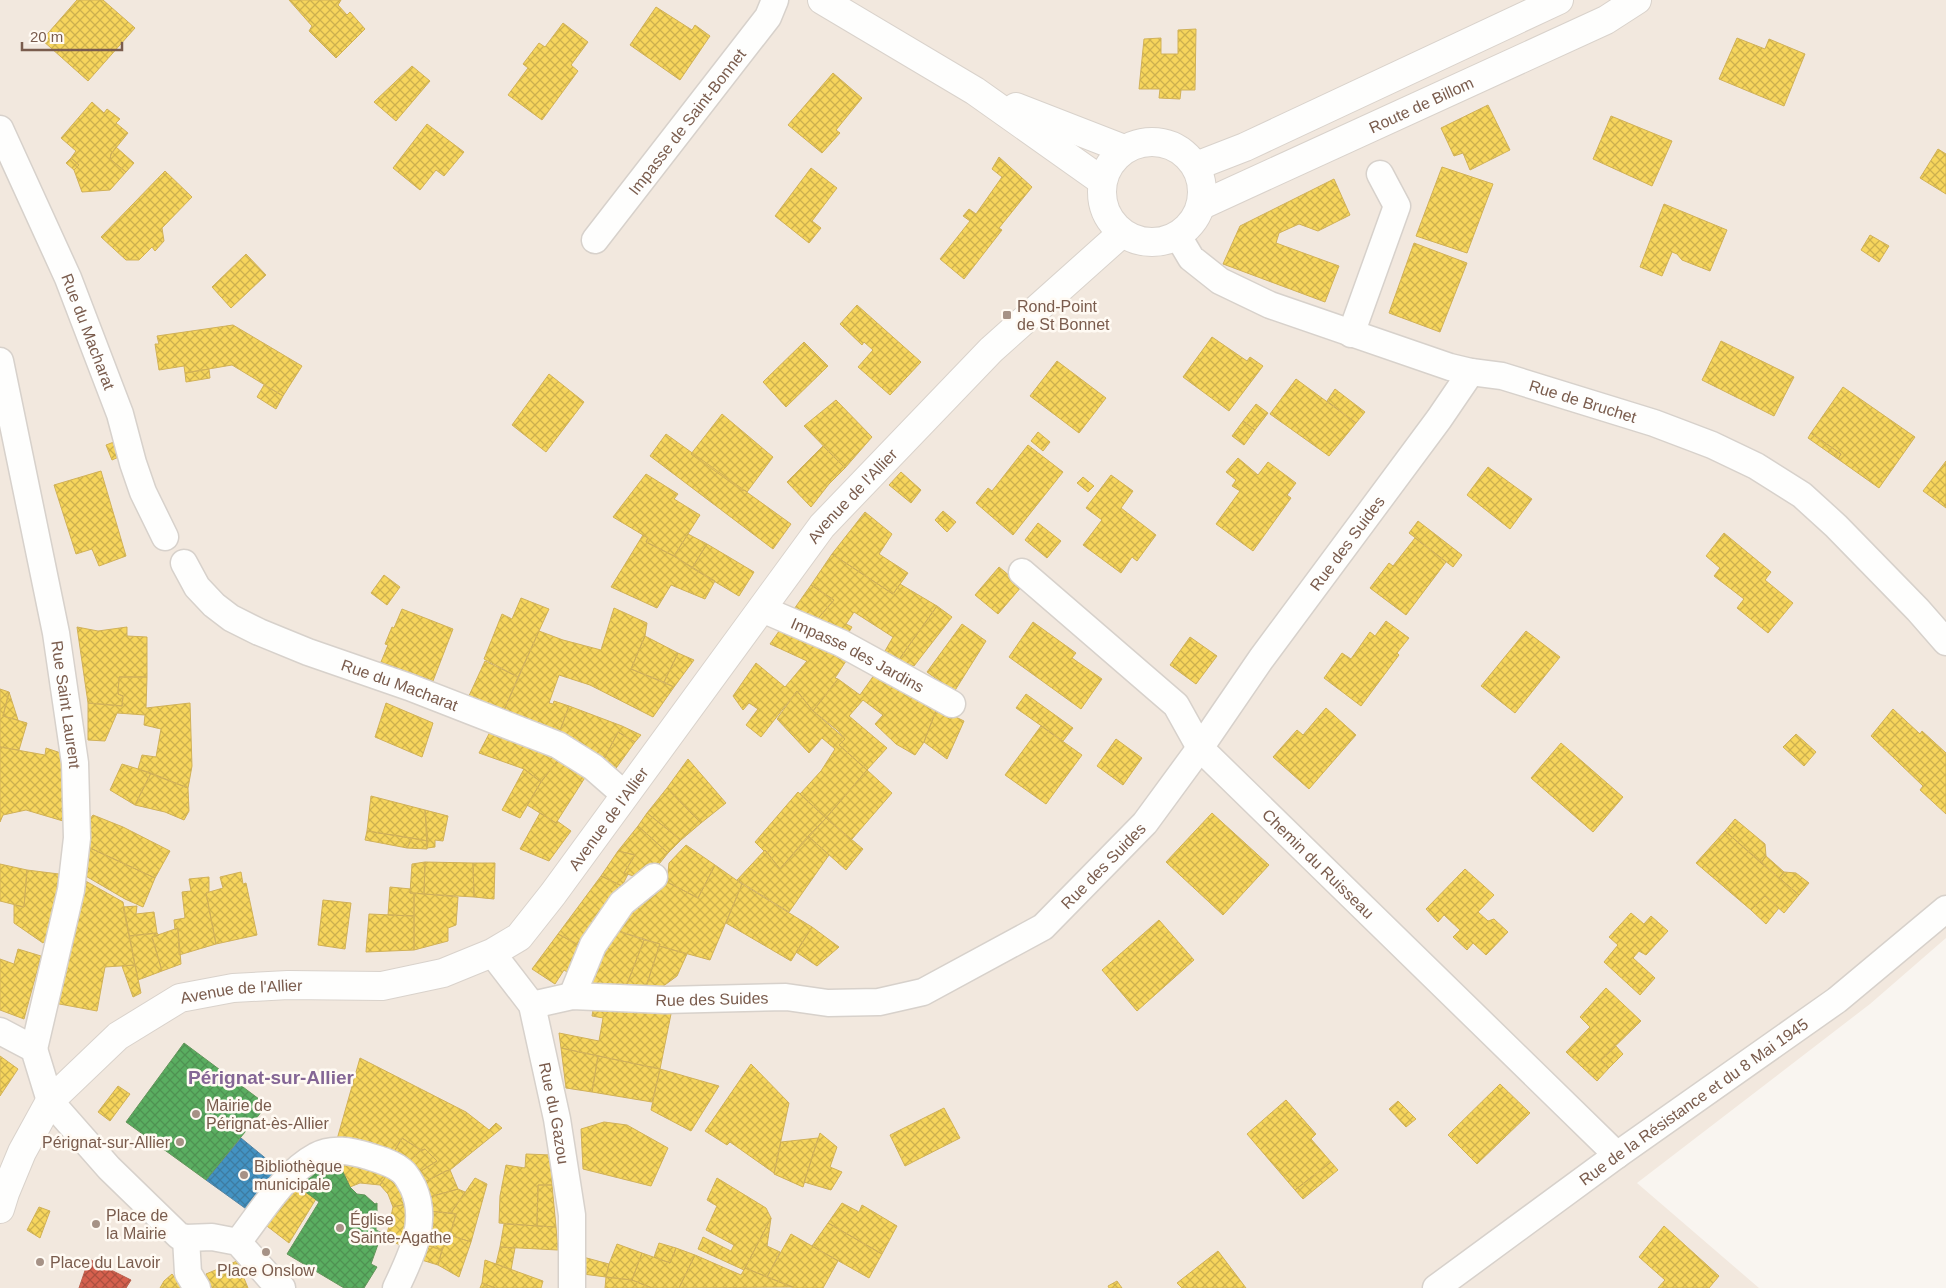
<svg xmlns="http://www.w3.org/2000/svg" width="1946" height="1288" font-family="Helvetica,sans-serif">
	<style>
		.residential { fill: #f2e8de }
		.homes { fill: url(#homes-cross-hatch); stroke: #d1b158 }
		.shops { fill: url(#shops-cross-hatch); stroke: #ba5f4d }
		.schools { fill: url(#schools-cross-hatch); stroke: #5482a0 }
		.public { fill: url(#public-cross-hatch); stroke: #64955b }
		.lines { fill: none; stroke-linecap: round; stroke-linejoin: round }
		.street-casing { stroke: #d7d1cb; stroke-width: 29 }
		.secondary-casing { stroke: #d9d2cb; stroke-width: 30 }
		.street { stroke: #fefefd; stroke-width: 26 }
		.secondary { stroke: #fefefd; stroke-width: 28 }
		.poi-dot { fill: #a69286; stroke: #fffaf3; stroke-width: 2 }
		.labels { text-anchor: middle; stroke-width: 5; stroke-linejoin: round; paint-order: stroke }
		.street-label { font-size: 16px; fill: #7a5c4d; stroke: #fffaf3 }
		.poi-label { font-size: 16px; fill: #7a5c4d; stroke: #fffaf3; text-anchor: start }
		.quarter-label { font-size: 19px; font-weight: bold; fill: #846695; stroke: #fffaf3 }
	</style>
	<defs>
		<pattern id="homes-cross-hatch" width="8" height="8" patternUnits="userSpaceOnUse" patternTransform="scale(1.25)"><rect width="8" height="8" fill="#f6d55c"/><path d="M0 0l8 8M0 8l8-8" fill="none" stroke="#ccb04e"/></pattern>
		<pattern id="shops-cross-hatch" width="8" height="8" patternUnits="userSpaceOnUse" patternTransform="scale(1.25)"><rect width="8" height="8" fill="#d6604d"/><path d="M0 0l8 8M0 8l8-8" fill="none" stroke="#aa4f40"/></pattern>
		<pattern id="schools-cross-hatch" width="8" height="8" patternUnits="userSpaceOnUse" patternTransform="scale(1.25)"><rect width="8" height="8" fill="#4393c3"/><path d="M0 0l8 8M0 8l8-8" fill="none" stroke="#3d7ba1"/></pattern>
		<pattern id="public-cross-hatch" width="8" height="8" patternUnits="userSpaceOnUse" patternTransform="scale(1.25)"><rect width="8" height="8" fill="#5aae61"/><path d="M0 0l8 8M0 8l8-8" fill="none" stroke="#4f9152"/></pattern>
	</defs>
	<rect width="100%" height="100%" fill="#f9f5f0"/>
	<path class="residential" d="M0,0H1946V938L1870,1004L1637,1183L1759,1288H0Z"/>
	<path class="homes" d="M77,0H103L135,28L88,81L42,40Z
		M289,0H341L338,5L347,15L350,12L365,29L336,58L309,31L312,26Z
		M656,7L692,30L695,25L710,36L680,80L630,45Z
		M563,23L588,42L571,65L578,71L542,120L508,95L528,68L523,64L539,43L545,47Z
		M1196,29L1195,90H1181L1180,99L1159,98L1160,89H1139L1144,39L1161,38V54H1178V30Z
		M1737,38L1765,49L1769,39L1805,54L1784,106L1719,79Z
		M412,66L430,81L396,121L374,102Z
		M833,73L862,98L836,130L840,133L822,153L788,125Z
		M92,102L104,113L107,109L120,119L116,123L128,133L111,154L110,159L126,172L110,190L82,192L74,170L79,165L71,158L76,151L61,138Z
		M1488,105L1510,150L1470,170L1463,153L1454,156L1441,128Z
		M1611,116L1672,141L1652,186L1593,159Z
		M427,124L464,152L444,176L436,170L420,190L393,168Z
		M116,147L134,163L126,172L110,159L111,154Z
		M1938,149L1946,154V194L1920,178Z
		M999,157L1032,187L999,228L1002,230L964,279L940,259L970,221L963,216L969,209L976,214L1002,177L992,169Z
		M71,158L79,165L74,170L66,163Z
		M1442,167L1493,184L1467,253L1416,236Z
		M811,168L837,188L812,221L821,228L809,243L775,216Z
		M165,171L192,197L162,228L164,241L155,251L152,247L139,260H126L101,237Z
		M1334,179L1350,215L1318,231L1299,224L1279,233L1276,243L1339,266L1325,302L1223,264L1240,226Z
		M1664,204L1727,230L1710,271L1682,260L1677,254L1672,252L1662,276L1640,267Z
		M1870,235L1889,246L1879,262L1861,250Z
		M1414,243L1467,263L1440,332L1389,313Z
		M246,254L266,275L231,308L212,287Z
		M857,305L921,362L890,395L858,367L873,350L864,342L862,345L840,324Z
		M233,325L302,366L283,396L232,365L185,373L184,366L159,370L155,344H159L157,336Z
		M1212,337L1247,361L1250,357L1263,366L1229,411L1183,377Z
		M1721,341L1794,377L1774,416L1702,380Z
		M804,342L828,366L786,407L763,382Z
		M1057,361L1106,398L1079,433L1030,396Z
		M209,369L210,378L186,382L185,373Z
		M549,374L584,402L546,452L512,425Z
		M1296,379L1356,423L1329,456L1270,414Z
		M264,385L283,396L276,409L257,397Z
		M1843,387L1915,437L1879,488L1838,459L1841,454L1811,433Z
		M1335,389L1365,412L1356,423L1327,401Z
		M836,400L872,437L845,468L804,426Z
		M1256,404L1268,413L1255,430L1243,421Z
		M722,414L773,457L747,492L745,490L743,491L691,454Z
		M1243,421L1255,430L1244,445L1232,436Z
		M1038,432L1050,442L1043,451L1031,441Z
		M1811,433L1841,454L1838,459L1808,438Z
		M666,434L791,524L773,549L650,456Z
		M114,442L121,456L112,460L106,445Z
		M1028,445L1063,472L1013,535L976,503L988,488L992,491Z
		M823,446L845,468L829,484L811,507L787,482Z
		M1238,458L1258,475L1268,462L1296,483L1287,495L1291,498L1253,551L1216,524L1240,491L1232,486L1236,480L1226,472Z
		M1946,461V508L1923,491Z
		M1488,467L1532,499L1510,529L1467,495Z
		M101,471L126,556L99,566L92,549L76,554L54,485Z
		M901,472L921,490L911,503L889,485Z
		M646,474L678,494L674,499L700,515L674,556L646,542L648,538L613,517Z
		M1111,475L1133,491L1121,508L1156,535L1137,561L1132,557L1121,573L1083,545L1102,520L1086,508Z
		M1083,477L1094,486L1088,492L1077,483Z
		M943,511L956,522L947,532L935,520Z
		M865,512L892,534L879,554L908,573L893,594L832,554Z
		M1418,521L1462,555L1453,567L1409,533Z
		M1038,523L1061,541L1047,558L1025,540Z
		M1724,533L1771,572L1765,580L1793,603L1768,633L1737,608L1744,599L1714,576L1720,568L1706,556Z
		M688,534L707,544L692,568L674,556Z
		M643,535L648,538L646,542L674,556L715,581L705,599L671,585L657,608L611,587Z
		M1415,538L1446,562L1406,615L1370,588L1389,563L1393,566Z
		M707,544L754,572L739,596L692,568Z
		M832,554L893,594L900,584L937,606L898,661L885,651L893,637L854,612L846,624L852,627L847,635L814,623L834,600L811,585Z
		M999,567L1022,586L998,614L975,595Z
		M384,575L400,587L387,605L371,593Z
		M811,585L834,600L814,623L792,612Z
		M521,598L549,609L518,677L484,659L502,614L512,619Z
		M937,606L952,617L914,666L898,661Z
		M614,608L647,623L645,636L631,669L674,687L653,717L590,685L559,675L549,703L553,704L554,701L569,706L558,736L502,715L539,631L563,640L601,650Z
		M402,609L453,629L433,681L381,662L388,645L385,644L392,627L394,628Z
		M1386,621L1409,638L1397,653L1399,655L1361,706L1324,678L1342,653L1351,659L1370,632L1375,636Z
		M1033,622L1076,653L1072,658L1102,679L1081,709L1009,657Z
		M962,624L986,641L954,692L927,672Z
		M77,627L98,631L127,627V636L147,637V677H119L118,694L123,696L122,706L88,703Z
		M782,627L833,649L846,661L835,678L838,679L813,711L797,691L761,737L746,725L758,709L749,703L743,710L733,696L756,663L785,687L807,661L770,644Z
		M1526,631L1560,657L1515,713L1481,686Z
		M645,636L678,653L664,682L631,669Z
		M1190,637L1217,656L1196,684L1170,665Z
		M678,653L694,660L674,687L664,682Z
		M485,661L518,677L502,715L468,698Z
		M877,671L923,703L937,708L924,742L915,755L896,744L875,724L883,715L863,700L849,716L887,748L867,770L839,745L845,739L837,730L813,711L838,679L860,695Z
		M119,677H147L146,708L190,703L192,766L188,788L138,769L142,755L156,757L161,729L144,725L145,715L117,713L105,741L88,740V703L122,706L123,696L118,694Z
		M0,689L9,692L3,716L27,723L19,750L0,747Z
		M797,691L813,711L845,739L839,745L867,770L826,818L800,794L821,771L835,749L822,738L809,753L777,719Z
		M9,692L18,720L3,716Z
		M1026,694L1073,728L1063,741L1016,708Z
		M386,703L433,723L422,757L375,737Z
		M569,706L622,726L641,735L635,742L618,732L602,763L574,739L558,736Z
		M937,708L964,721L947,759L924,742Z
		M1326,708L1356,735L1309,789L1273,757L1297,730L1303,735Z
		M1893,709L1920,734L1922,731L1946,753V814L1920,790L1923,786L1871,736Z
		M1041,726L1082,755L1046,804L1005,775Z
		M491,730L536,748L558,760L541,782L524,769L479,753Z
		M618,732L635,742L614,771L602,763Z
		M1796,734L1816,752L1804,766L1783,747Z
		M1116,739L1142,758L1123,785L1097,766Z
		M1561,743L1623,797L1593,832L1531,778Z
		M0,747L45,755L46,748L67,755L63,821L26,810L3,815L0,822Z
		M688,759L726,803L701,823L667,788Z
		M558,760L586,776L556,823L527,805L541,782Z
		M122,764L151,773L135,805L110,790Z
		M524,769L541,782L520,818L502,810Z
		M867,770L892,793L852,839H850L826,818Z
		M151,773L188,788L189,811L184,820L165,812L135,805Z
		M667,788L701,823L681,840L647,813Z
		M798,792L826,818L780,869L765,850L764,851L755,842Z
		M371,796L425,810L428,841L367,831Z
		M425,810L448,816L443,841L435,840V847L427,848Z
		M540,813L556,823L557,821L571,831L549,861L520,849Z
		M647,813L681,840L668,853L638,826Z
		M1212,813L1269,865L1223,915L1166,862Z
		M93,815L123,827L170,851L155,878L88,847L90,819Z
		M826,818L863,849L846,870L808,836Z
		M1735,819L1765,844L1766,856L1761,863L1725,831Z
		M638,826L668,853L646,880L624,873L635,855L618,851Z
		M367,831L412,838L407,848L365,840Z
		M1725,831L1799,895L1784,913L1765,896L1751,910L1696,863Z
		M808,836L829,855L789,912L737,880L765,850L780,869Z
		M412,838L428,841L427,849L407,848Z
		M686,845L715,865L698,898L667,882L669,863Z
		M88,847L155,878L143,907L125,899L84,875Z
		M618,851L635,855L624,873L628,874L622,886L601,876Z
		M1766,856L1784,872L1779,878L1761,863Z
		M425,862L473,863L474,897L424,894Z
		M425,862L424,894L410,893L412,864Z
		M473,863H495L494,899L474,897Z
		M0,864L27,870L24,907L0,901Z
		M715,865L742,884L710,960L659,946L660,944L612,929L645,895L667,882L698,898Z
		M1465,869L1494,895L1478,912L1488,921L1494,919L1508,932L1486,955L1473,943L1467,950L1453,937L1460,930L1444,915L1438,922L1426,909Z
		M27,870L59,874L51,933L43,943L14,923V905L24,907Z
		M241,872L243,884L246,883L257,935L216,944L206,893L223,888L220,877Z
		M1784,872L1796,873L1809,883L1799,895L1779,878Z
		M601,876L622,886L586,949L558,934Z
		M209,877V892L206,893L216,944L179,955L178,928L175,930L174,920L185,918L182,892L191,891L189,879Z
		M82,879L123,902L135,965L105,967L97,1011L54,1003Z
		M742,884L812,927L791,961L726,923Z
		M390,887L411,889L410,893H414V916L388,915Z
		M414,893L458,897L456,925L448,928V941L414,950Z
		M1765,896L1779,908L1766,924L1751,910Z
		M323,900L351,903L345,949L318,945Z
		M137,906L136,914L154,912L157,933L129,936L123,907Z
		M1631,913L1644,924L1651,916L1668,931L1646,955L1639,951L1633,958L1655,978L1640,995L1604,962L1618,945L1609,937Z
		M369,914L414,916V950L366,952Z
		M1159,920L1194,960L1137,1011L1102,970Z
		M812,927L839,947L817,966L796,952Z
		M178,928L181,964L162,971L152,937Z
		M612,929L644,940L624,992L584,983Z
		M157,933L159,935L152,937L162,971L138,980L129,936Z
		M558,934L586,949L572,975L564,970L555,984L532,969Z
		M644,940L660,944L645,990L624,992Z
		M659,946L687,954L677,976L658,990H645Z
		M18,949L41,956L24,1019L0,1010V959L14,964Z
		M135,965L141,993L133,997L122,966Z
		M1606,988L1641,1021L1601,1060L1609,1068L1597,1081L1566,1052L1590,1027L1580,1017Z
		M672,1009L660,1069L561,1048L559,1033L599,1041L603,1018L592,1016L593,1010Z
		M1616,1046L1623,1054L1609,1068L1601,1060Z
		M561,1048L598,1056L592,1092L566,1088Z
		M0,1056L18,1069L0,1096Z
		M598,1056L660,1069L652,1102L592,1092Z
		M360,1058L466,1112L489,1130L496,1123L502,1128L450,1170L446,1171L419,1185L413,1176L437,1161L425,1149L422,1151L402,1138L390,1159L336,1143Z
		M751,1064L789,1103L774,1173L730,1142L727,1145L705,1131Z
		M660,1069L719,1086L691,1131L651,1110Z
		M1500,1084L1530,1113L1477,1164L1448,1135Z
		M118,1086L130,1094L110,1121L98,1112Z
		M1286,1100L1316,1134L1311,1139L1331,1162L1295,1190L1247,1134Z
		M1398,1101L1416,1119L1406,1127L1389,1109Z
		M944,1108L960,1138L905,1166L890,1135Z
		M604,1122L627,1125L668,1148L651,1186L583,1169L581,1129Z
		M820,1133L837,1147L830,1167L842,1172L831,1190L804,1182Z
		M402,1138L421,1150L405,1165L390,1159Z
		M818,1138L803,1187L774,1174L781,1142Z
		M425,1149L437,1161L413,1176L405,1165L421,1150Z
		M526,1154L551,1155L552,1185H538L537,1226L499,1223L500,1196L506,1165L525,1168Z
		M354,1159L391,1169L380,1185L360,1183L350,1187L342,1170L327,1175L316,1166Z
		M1331,1162L1338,1170L1303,1199L1295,1190Z
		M391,1169L416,1202L393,1207L388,1194L380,1185Z
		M450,1170L458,1189L426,1198L419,1185L446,1171Z
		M475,1178L487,1184L471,1242L450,1235L456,1214L451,1213Z
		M717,1178L766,1208L771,1218L744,1270L698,1249L703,1237L731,1251L734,1245L706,1230L717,1206L707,1200Z
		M295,1184L316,1199L289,1243L263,1223Z
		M538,1185H552L556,1227L537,1226Z
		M458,1189L465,1192L451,1213L428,1211L426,1198Z
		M416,1202L410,1249L386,1239L393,1207Z
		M842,1203L859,1212L862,1205L897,1226L882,1254L828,1223Z
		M39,1207L50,1211L40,1238L27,1230Z
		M428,1211L456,1214L450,1235L425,1229Z
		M771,1218L767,1246L780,1252L767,1277L745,1268Z
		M828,1223L882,1254L869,1278L812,1246Z
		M504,1224L556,1227L558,1250L500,1247Z
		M1664,1226L1719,1276L1709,1288H1658L1665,1280L1639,1257Z
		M424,1229L450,1235L442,1250L419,1243Z
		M791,1234L838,1261L823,1288H794L767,1277Z
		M450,1235L471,1242L459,1277L438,1265L442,1250Z
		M419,1243L442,1250L438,1265L415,1258Z
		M659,1243L676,1248L670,1263L654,1257Z
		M617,1244L642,1253L632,1280L606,1277L609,1264Z
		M500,1247L515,1248L511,1270L496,1264Z
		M676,1248L695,1255L679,1288H652L632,1280L642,1253L670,1263Z
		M1218,1251L1246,1288H1182L1177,1283Z
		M695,1255L741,1275L745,1268L793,1287L679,1288Z
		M583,1257L609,1264L606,1277L583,1274Z
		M485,1260L543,1281L541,1288H495L482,1283Z
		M237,1261L248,1288H212L206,1274Z
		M172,1274L183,1288H160L164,1281Z
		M606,1277L632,1280L652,1288H605Z
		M1117,1281L1122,1288H1109L1108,1286Z
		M482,1283L495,1288H480Z"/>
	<path class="shops" d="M89,1259L131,1280L126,1288H79Z"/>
	<path class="schools" d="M241,1138L281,1171L249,1211L206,1180Z"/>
	<path class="public" d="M184,1043L267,1105L206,1180L126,1122Z
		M316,1166L327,1175L342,1170L350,1187L357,1194L365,1195L375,1204L377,1203V1212L372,1224L376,1226V1230L382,1233L371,1264L377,1267L364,1288H344L287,1254L319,1202L295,1184Z"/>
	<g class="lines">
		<defs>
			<g id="street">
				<path id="s1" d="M0,129L68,278L120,414L133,463L143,492L165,537"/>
				<path id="s2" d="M1178,236L1191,258L1220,281L1270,305L1450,367L1471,372L1502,376L1654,423L1712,445L1756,466L1802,495L1836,526L1918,610L1946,642"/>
				<path id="s3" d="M595,240L768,17L775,0"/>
				<path d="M1351,334L1397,206L1380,174"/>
				<path id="s4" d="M0,361L56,633L75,763L77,838L71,890L34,1049"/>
				<path id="s5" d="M184,563L197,587L214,605L231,618L259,632L308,652L409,687L558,745L593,767L625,795"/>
				<path id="s6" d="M1022,572L1176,705L1200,748L1617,1155"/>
				<path id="s7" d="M762,609L841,643L952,704"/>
				<path id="s8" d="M492,953L532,1005L557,1119L572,1215V1288"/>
				<path d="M572,996L593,945L622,903L654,877"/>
				<path id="s9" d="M532,1005L572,996L665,1000L786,997L828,1003L879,1002L923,992L1043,927L1145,823L1200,748L1261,659L1439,419L1471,372"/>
				<path d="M0,1031L34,1049L50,1101L109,1168L179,1236L186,1238L212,1237L238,1242L270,1278L282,1288"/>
				<path d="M186,1238L188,1273L197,1288"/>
				<path d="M238,1242C260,1214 284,1173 316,1156C332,1147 351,1151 368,1156C380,1160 393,1163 402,1171C407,1175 410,1182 413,1187C429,1222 411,1256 396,1288"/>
				<path id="s10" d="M1436,1288L1617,1155L1837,1000L1946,909"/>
			</g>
			<g id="secondary">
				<path d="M822,0L975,91L1102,181"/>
				<path d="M1016,107L1124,149"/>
				<circle cx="1152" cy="192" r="50"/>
				<path d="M1196,166L1245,147L1559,0"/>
				<path id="s11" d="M1202,205L1606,20L1637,0"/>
				<path id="s12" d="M0,1209L5,1193L22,1152L50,1101L118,1036L180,998L233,988L288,985L382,986L443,973L492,953L519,937L553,894L822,526L991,350L1122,233"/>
			</g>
		</defs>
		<use href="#street" class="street-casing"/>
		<use href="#secondary" class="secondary-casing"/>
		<use href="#street" class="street"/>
		<use href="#secondary" class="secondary"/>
	</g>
	<g class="poi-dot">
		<rect x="1002" y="310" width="10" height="10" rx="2.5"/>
		<circle cx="196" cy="1114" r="5"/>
		<circle cx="180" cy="1142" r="5"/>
		<circle cx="244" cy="1175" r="5"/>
		<circle cx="96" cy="1224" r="5"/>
		<circle cx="340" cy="1228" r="5"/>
		<circle cx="266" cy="1252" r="5"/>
		<circle cx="40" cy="1262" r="5"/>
	</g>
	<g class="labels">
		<g class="street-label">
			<text dy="6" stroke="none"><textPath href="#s11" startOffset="241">Route de Billom</textPath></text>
			<text dy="6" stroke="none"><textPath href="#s3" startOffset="150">Impasse de Saint-Bonnet</textPath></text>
			<text dy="6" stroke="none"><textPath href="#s1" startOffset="221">Rue du Macharat</textPath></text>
			<text dy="6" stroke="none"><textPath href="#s2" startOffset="446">Rue de Bruchet</textPath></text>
			<text dy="6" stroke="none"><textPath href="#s12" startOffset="1189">Avenue de l'Allier</textPath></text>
			<text dy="6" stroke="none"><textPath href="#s9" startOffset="1021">Rue des Suides</textPath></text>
			<text dy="6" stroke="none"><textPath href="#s7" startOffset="106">Impasse des Jardins</textPath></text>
			<text dy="6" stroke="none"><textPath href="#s5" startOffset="255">Rue du Macharat</textPath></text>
			<text dy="6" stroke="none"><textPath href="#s4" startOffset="350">Rue Saint Laurent</textPath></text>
			<text dy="6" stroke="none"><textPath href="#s12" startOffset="784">Avenue de l'Allier</textPath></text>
			<text dy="6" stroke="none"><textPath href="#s6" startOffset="418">Chemin du Ruisseau</textPath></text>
			<text dy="6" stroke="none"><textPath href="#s9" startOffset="616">Rue des Suides</textPath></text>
			<text dy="6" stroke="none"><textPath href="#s12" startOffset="348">Avenue de l'Allier</textPath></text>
			<text dy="6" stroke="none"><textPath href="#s9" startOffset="181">Rue des Suides</textPath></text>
			<text dy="6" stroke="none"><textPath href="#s10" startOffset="318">Rue de la Résistance et du 8 Mai 1945</textPath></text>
			<text dy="6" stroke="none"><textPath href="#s8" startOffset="176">Rue du Gazou</textPath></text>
		</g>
		<g class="poi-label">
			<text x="1017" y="312">Rond-Point<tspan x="1017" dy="18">de St Bonnet</tspan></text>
			<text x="206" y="1111">Mairie de<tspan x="206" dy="18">Pérignat-ès-Allier</tspan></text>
			<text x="170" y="1148" text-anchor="end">Pérignat-sur-Allier</text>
			<text x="254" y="1172">Bibliothèque<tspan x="254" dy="18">municipale</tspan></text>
			<text x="106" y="1221">Place de<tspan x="106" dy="18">la Mairie</tspan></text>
			<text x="350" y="1225">Église<tspan x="350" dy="18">Sainte-Agathe</tspan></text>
			<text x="50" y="1268">Place du Lavoir</text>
			<text x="266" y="1276" text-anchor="middle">Place Onslow</text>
		</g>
		<g class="quarter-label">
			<text x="271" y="1084">Pérignat-sur-Allier</text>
		</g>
	</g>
	<path d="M22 42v8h100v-8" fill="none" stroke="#7a5c4d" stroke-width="2.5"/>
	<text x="30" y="42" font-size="15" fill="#7a5c4d" stroke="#fffaf3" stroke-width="4" paint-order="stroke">20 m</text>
</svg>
